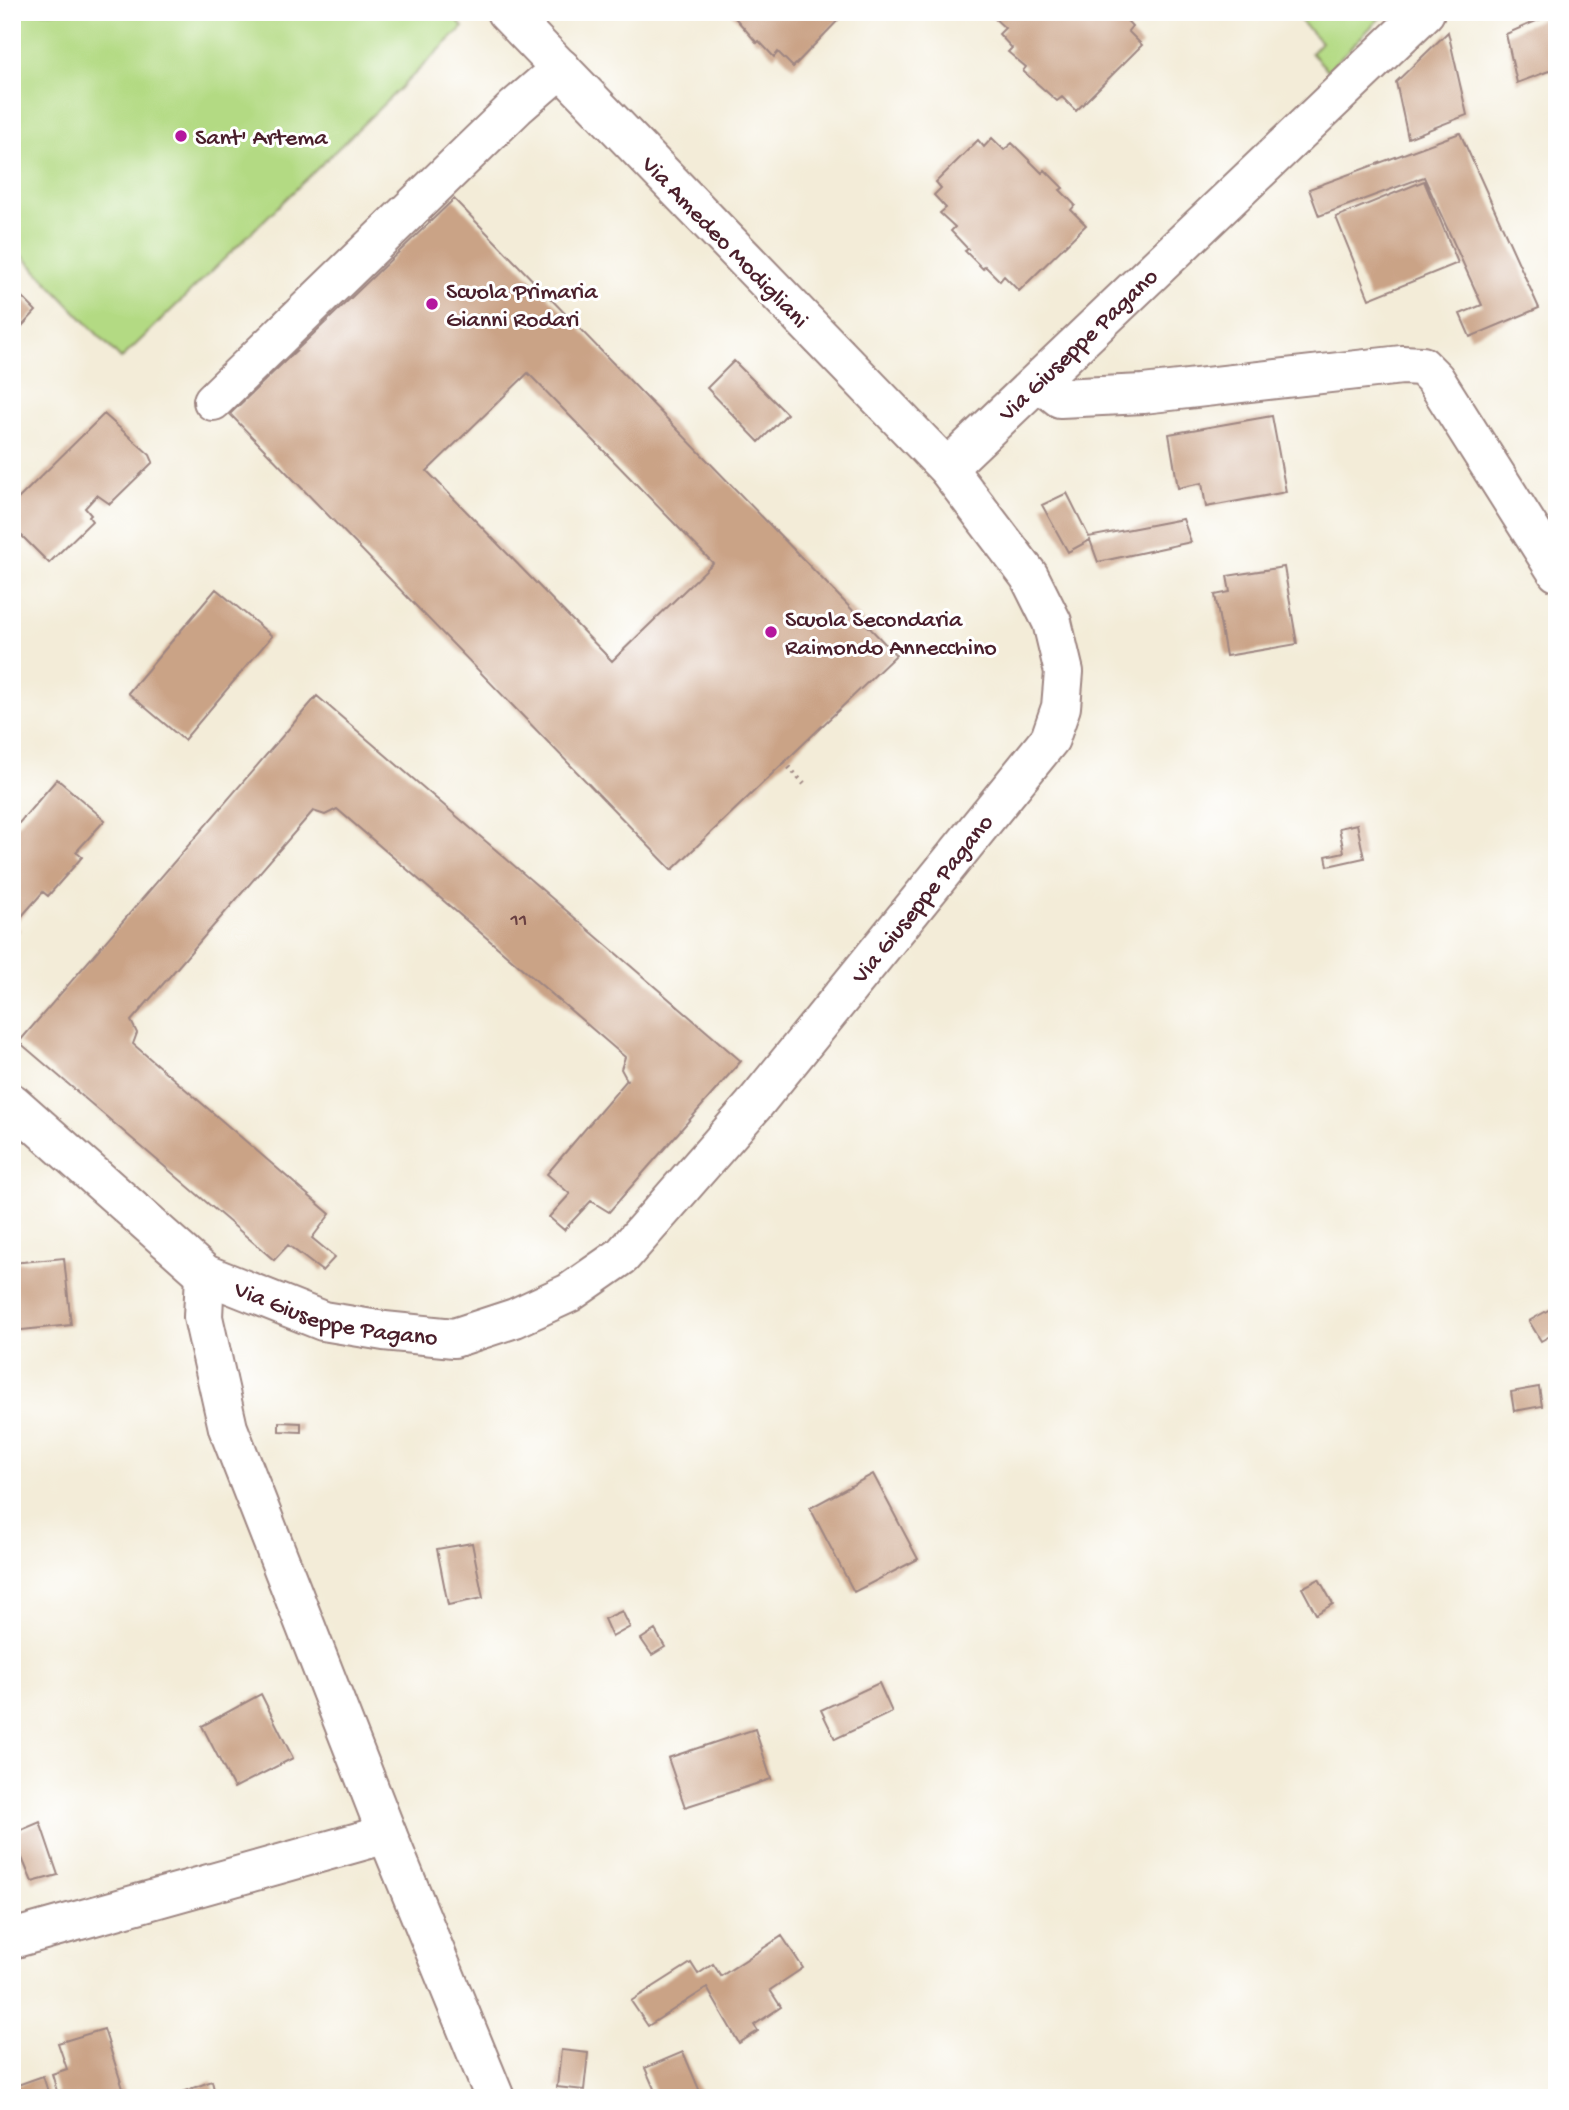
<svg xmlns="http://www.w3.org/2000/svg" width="1569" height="2110" font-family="'Gochi Hand',sans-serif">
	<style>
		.green { fill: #b3da83; stroke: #7e7c57; stroke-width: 2 }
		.building { fill: #caa386; fill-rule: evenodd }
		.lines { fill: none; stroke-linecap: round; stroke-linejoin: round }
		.minor-casing { stroke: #9e8682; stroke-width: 42 }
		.path { stroke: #9e8682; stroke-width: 4.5; stroke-dasharray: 2 5; stroke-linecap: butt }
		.minor { stroke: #fff; stroke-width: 38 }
		.poi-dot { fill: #b5179e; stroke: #fff; stroke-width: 2.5 }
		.labels { text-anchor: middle; stroke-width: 6; stroke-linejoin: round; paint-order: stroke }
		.number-label { font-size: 21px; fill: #6a4042 }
		.poi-label { font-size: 24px; fill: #4a1f2b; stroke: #fff; text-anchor: start }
		.street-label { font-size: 24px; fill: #4a1f2b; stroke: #fff }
	</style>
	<rect width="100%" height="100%" fill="#fff"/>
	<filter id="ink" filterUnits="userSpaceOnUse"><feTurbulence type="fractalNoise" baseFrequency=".0143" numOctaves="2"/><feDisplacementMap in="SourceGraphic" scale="14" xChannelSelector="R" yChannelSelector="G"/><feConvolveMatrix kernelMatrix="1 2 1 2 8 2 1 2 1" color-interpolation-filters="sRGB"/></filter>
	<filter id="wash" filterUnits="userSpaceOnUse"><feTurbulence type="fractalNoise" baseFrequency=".00686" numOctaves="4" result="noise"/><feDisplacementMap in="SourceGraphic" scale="28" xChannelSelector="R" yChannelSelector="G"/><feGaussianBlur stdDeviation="1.57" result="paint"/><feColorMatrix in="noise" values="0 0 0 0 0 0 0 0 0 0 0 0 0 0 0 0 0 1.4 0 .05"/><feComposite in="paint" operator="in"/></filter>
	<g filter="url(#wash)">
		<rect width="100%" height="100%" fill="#f3ecd8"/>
		<path class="green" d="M12,12H449L463,27L121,359L12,245Z
			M1292,12H1386L1328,70L1311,53L1321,42Z"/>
		<g id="blocks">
			<path class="building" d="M730,12H846L793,67L778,52L774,57L759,41L757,43Z
				M996,12H1119L1132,26L1128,31L1142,45L1076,111L1062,97L1057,101L1023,71L1026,67L1008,52L1012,48L999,34L1005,28L992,16Z
				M1557,12V68L1517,83L1506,34Z
				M1448,32L1467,115L1408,138L1396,82Z
				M1460,133L1539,308L1470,337L1460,314L1482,305L1424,177L1319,216L1309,189Z
				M992,138L1004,150L1012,143L1042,173L1045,170L1063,188L1060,190L1075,205L1071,210L1086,225L1019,291L1004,276L1000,281L985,266L983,269L965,251L968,249L951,231L955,227L940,213L946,208L934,195L941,188L936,182L978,140L984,147Z
				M1424,181L1458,263L1369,299L1336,217Z
				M454,199L896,655L672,870L230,414ZM528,373L713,563L612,661L427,471Z
				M12,287L36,311L12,337Z
				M734,361L787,414L759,442L707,388Z
				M104,414L150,455L153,462L110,504L97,495L85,508L91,515L89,517L92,521L49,563L12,526V505Z
				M1272,416L1286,492L1206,507L1202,483L1178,488L1169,434Z
				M1067,493L1089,537L1183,519L1191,542L1098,562L1090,540L1068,552L1042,505Z
				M1284,567L1297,644L1226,656L1215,595L1230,592L1227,576Z
				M216,589L272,636L184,740L128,693Z
				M317,696L741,1061L609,1212L591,1201L564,1230L549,1217L570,1194L547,1174L627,1080L621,1069L625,1057L337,809L325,815L313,811L131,1021L137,1033L133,1044L330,1214L312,1238L335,1257L322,1271L288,1245L274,1260L19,1042Z
				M57,779L105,820L76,852L82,857L48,896L43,892L14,925L20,930L12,938V831Z
				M1357,824L1364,858L1328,866L1326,856L1344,852L1339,828Z
				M64,1258L71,1325L12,1331V1263Z
				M1552,1308L1557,1316V1332L1541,1341L1529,1321Z
				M1539,1387L1542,1406L1514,1411L1511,1392Z
				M279,1422L301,1423V1432L279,1431Z
				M873,1474L918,1559L854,1592L810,1508Z
				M472,1543L483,1598L448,1605L437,1549Z
				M1319,1579L1333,1604L1316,1614L1302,1588Z
				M622,1611L630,1627L612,1637L604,1619Z
				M655,1630L665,1647L652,1655L641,1639Z
				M879,1683L892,1712L835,1739L821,1710Z
				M261,1694L293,1758L234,1788L202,1726Z
				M755,1729L771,1779L685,1807L668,1758Z
				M40,1822L58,1875L32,1882L12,1834Z
				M782,1936L803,1968L770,1990L781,2007L754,2025L758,2031L739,2043L707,1988L648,2026L631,2001L691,1963L698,1974L713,1964L721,1976Z
				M104,2029L126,2098H59L52,2074L67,2069L58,2043Z
				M561,2050L588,2053L584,2090L557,2087Z
				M683,2052L701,2094L692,2098H658L645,2068Z
				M43,2076L50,2098H12V2087Z
				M212,2081L216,2098H168V2097Z"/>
		</g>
	</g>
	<g filter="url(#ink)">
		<use href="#blocks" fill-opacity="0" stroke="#9e8682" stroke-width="2"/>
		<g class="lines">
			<defs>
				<g id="minor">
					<path d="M1040,382L1060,398L1143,394L1402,365L1422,366L1435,379L1557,572"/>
					<path d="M213,401L516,107L561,68"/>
					<path id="s1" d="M947,468L1425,12"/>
					<path id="s2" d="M12,1103L205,1274L323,1321L384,1331L454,1338L515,1318L569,1293L622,1256L753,1106L1050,739L1061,707L1064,672L1052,622L1029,576L947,468L506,12"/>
					<path d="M205,1274L203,1317L228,1428L387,1834L495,2098"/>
					<path d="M12,1939L387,1834"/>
				</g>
			</defs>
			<use href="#minor" class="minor-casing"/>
			<path class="path" d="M784,762L804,784"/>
			<use href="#minor" class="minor"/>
		</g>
	</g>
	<g class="poi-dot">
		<circle cx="181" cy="136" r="7"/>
		<circle cx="432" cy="304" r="7"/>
		<circle cx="771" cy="632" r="7"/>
	</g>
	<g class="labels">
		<g class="number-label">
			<text x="519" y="925">11</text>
		</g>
		<g class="poi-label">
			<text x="195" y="144">Sant' Artema</text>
			<text x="446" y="298">Scuola Primaria<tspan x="446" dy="28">Gianni Rodari</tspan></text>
			<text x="785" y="626">Scuola Secondaria<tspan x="785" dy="28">Raimondo Annecchino</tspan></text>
		</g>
		<g class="street-label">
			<text transform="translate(726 241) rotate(46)" y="8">Via Amedeo Modigliani</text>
			<text dy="8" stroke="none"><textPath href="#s1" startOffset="180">Via Giuseppe Pagano</textPath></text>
			<text dy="8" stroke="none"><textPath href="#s2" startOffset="1172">Via Giuseppe Pagano</textPath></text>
			<text dy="8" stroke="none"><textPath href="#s2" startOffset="396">Via Giuseppe Pagano</textPath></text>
		</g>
	</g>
	<rect width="1569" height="2110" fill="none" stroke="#fff" stroke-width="42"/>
</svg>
